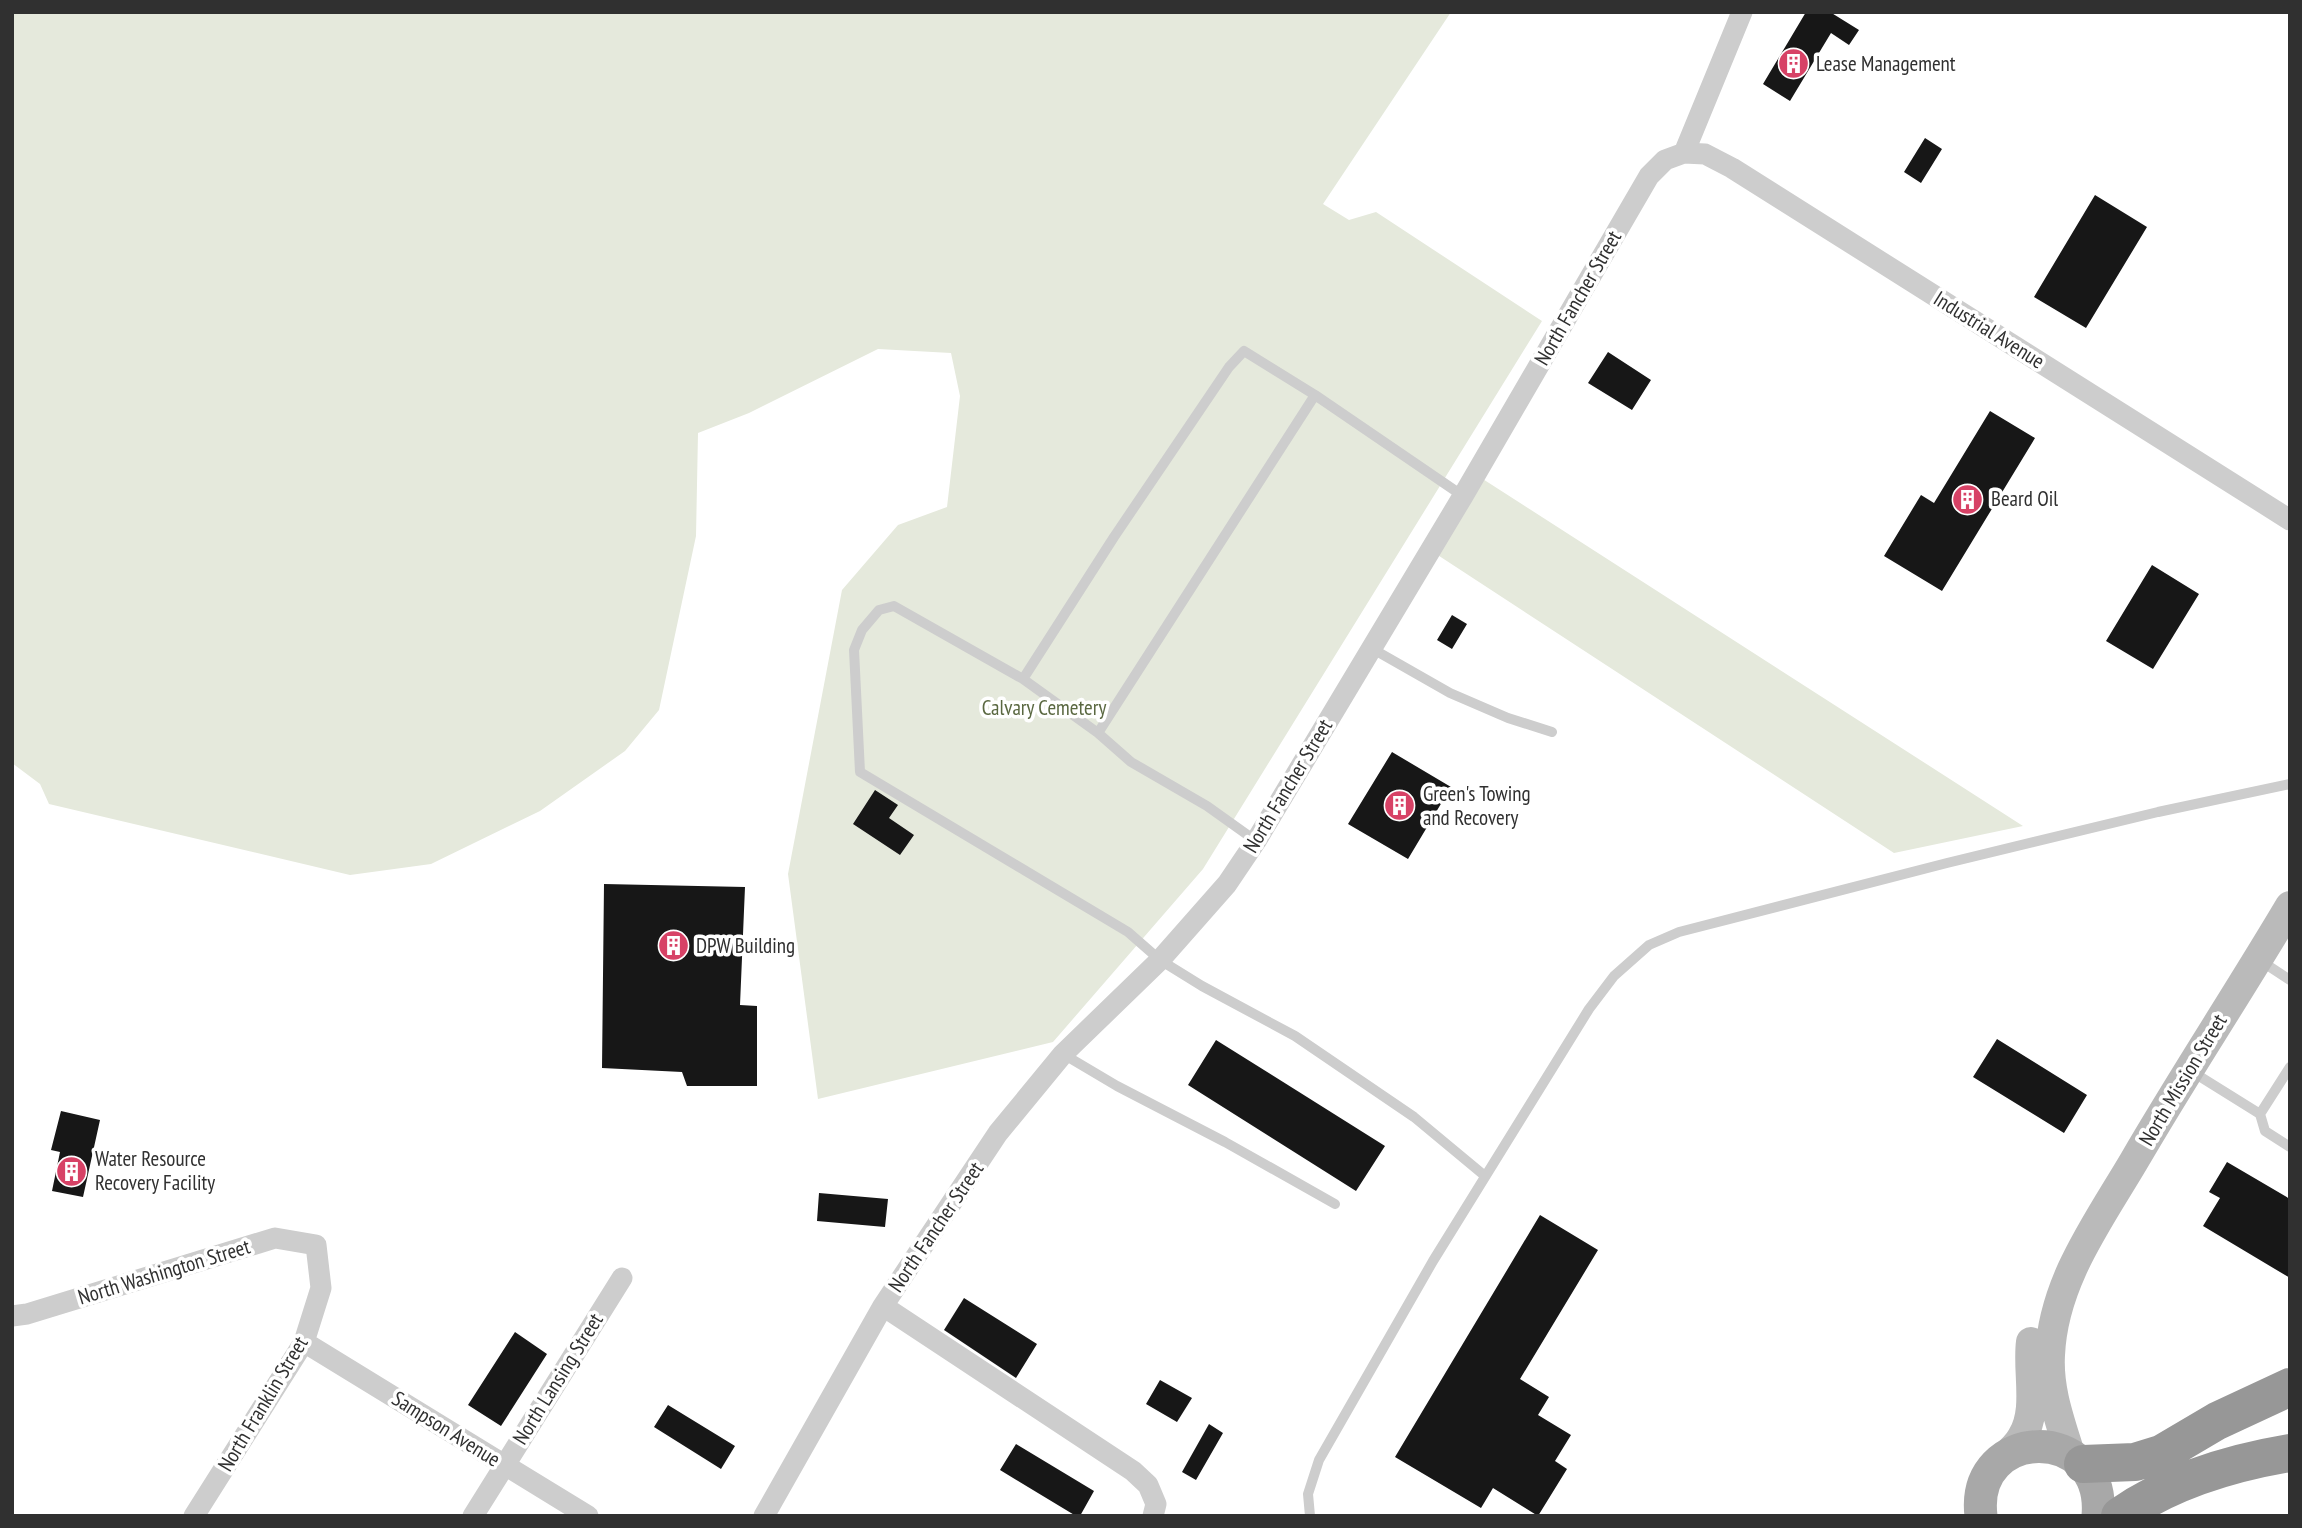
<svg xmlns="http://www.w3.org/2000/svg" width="2302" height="1528" font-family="'PT Sans Narrow',sans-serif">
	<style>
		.green { fill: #e5e9dc }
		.building { fill: #171717 }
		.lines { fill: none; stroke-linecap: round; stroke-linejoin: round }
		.service { stroke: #cdcdcd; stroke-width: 10 }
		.minor { stroke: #cdcdcd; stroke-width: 21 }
		.secondary { stroke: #bababa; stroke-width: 30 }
		.primary { stroke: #a8a8a8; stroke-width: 33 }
		.motorway { stroke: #979797; stroke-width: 38 }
		.labels { text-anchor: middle; stroke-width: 7; stroke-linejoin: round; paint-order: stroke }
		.poi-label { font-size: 21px; fill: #303030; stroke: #fff; text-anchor: start }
		.street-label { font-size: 21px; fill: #303030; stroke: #fff }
		.park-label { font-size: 21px; fill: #5a6841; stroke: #fff }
	</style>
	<rect width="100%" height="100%" fill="#fff"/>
	<path class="green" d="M12,12H1451L1323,204L1349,220L1376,212L1542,321L1203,869L1053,1042L818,1099L788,874L842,590L898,525L947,507L960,396L951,353L878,349L749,413L698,433L696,536L659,710L625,751L540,811L431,864L350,875L49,804L40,784L12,763Z
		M1475,474L2023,826L1894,853L1430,550Z"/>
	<path class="building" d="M1806,12H1830L1859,30L1849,45L1831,33L1790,101L1763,84Z
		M1925,138L1942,149L1921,183L1904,172Z
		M2095,195L2147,227L2086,328L2034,297Z
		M1608,352L1651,380L1632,410L1588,383Z
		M1990,411L2035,438L1942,591L1884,556L1921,495L1934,503Z
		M2152,565L2199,594L2153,669L2106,641Z
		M1452,615L1467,624L1452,649L1437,640Z
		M1392,752L1451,787L1408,859L1348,824Z
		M875,790L898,805L889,818L914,835L900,855L853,824Z
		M604,884L745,887L740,1005L757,1006V1086H687L682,1072L602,1068Z
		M1997,1039L2087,1095L2064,1133L1973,1077Z
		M1216,1040L1385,1146L1356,1191L1188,1085Z
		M61,1111L100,1120L83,1197L52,1191L60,1152L51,1150Z
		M2227,1162L2290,1199V1278L2203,1226L2220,1198L2209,1192Z
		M819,1193L888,1199L885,1227L817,1221Z
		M1540,1215L1598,1250L1520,1379L1549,1397L1538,1415L1571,1435L1555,1461L1567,1469L1538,1516L1493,1488L1481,1508L1395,1457Z
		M964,1298L1037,1344L1016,1378L944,1330Z
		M515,1332L547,1354L501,1426L468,1405Z
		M1160,1380L1192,1398L1177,1422L1146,1404Z
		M668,1405L735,1446L721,1469L654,1427Z
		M1209,1424L1223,1433L1196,1480L1182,1472Z
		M1016,1444L1094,1491L1080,1516H1076L1000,1470Z"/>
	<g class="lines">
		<path class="service" d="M1371,648L1450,693L1508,718L1552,732
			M1023,679L1114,537L1229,367L1244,351L1315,395L1463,496
			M1098,733L1315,395
			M1256,841L1207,806L1131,762L1098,733L1023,679L894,606L879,610L862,630L854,650L860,772L1128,932L1160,960L1202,986L1295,1036L1414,1117L1485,1176
			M2261,961L2290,980
			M1063,1054L1117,1086L1225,1142L1335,1204
			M2191,1071L2260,1114L2265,1131L2290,1147
			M2260,1114L2290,1067
			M1310,1516L1308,1494L1319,1460L1433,1261L1589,1009L1614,976L1649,945L1679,932L1947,863L2158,812L2290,784"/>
		<path class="minor" d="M1684,153L1705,154L1732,168L2290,520
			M883,1306L1133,1471L1148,1485L1156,1504L1153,1516
			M12,1316L27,1314L275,1238L316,1245L321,1288L304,1342L194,1516
			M304,1342L588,1516
			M473,1516L622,1278
			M764,1516L883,1306L998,1133L1063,1054L1160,960L1227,884L1256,841L1463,496L1649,176L1665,160L1684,153L1742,12"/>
		<path class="secondary" d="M2070,1454C2060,1421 2048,1390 2050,1355C2053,1282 2098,1222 2134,1161C2184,1075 2239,992 2290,906
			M2003,1458C2010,1452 2018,1445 2022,1437C2039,1410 2027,1372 2031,1342"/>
		<path class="primary" d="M1981,1516C1970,1425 2106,1422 2098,1516"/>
		<path class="motorway" d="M2083,1464L2135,1462L2161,1454L2217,1421L2290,1387
			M2120,1516C2170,1481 2230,1463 2290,1453"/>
	</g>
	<defs>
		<symbol id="building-disc" viewBox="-11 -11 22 22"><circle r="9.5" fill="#d74266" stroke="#fff"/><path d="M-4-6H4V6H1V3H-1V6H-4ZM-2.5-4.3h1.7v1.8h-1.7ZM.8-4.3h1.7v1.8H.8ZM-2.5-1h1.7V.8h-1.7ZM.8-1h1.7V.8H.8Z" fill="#fff"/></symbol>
	</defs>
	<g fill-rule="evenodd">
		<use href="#building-disc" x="1776" y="46" width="35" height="35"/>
		<use href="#building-disc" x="1950" y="482" width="35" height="35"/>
		<use href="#building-disc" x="1382" y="788" width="35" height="35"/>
		<use href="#building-disc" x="656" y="928" width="35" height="35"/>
		<use href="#building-disc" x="54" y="1154" width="35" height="35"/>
	</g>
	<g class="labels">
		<g class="poi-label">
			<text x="1816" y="71">Lease Management</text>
			<text x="1991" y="506">Beard Oil</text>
			<text x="1423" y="801">Green's Towing<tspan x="1423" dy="24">and Recovery</tspan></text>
			<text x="696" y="953">DPW Building</text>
			<text x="95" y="1166">Water Resource<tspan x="95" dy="24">Recovery Facility</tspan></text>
		</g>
		<g class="street-label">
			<text transform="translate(1578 298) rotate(-60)" y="7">North Fancher Street</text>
			<text transform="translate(1989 330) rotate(32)" y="7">Industrial Avenue</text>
			<text transform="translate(1288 786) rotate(-59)" y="7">North Fancher Street</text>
			<text transform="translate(2183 1080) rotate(-59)" y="7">North Mission Street</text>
			<text transform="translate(936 1227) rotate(-56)" y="7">North Fancher Street</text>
			<text transform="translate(164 1272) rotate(-17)" y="7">North Washington Street</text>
			<text transform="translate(558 1379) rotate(-58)" y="7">North Lansing Street</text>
			<text transform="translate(263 1404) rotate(-59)" y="7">North Franklin Street</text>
			<text transform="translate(446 1429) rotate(32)" y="7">Sampson Avenue</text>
		</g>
		<g class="park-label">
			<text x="1044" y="715">Calvary Cemetery</text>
		</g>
	</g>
	<rect width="2302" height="1528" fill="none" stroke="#303030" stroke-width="28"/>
</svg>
